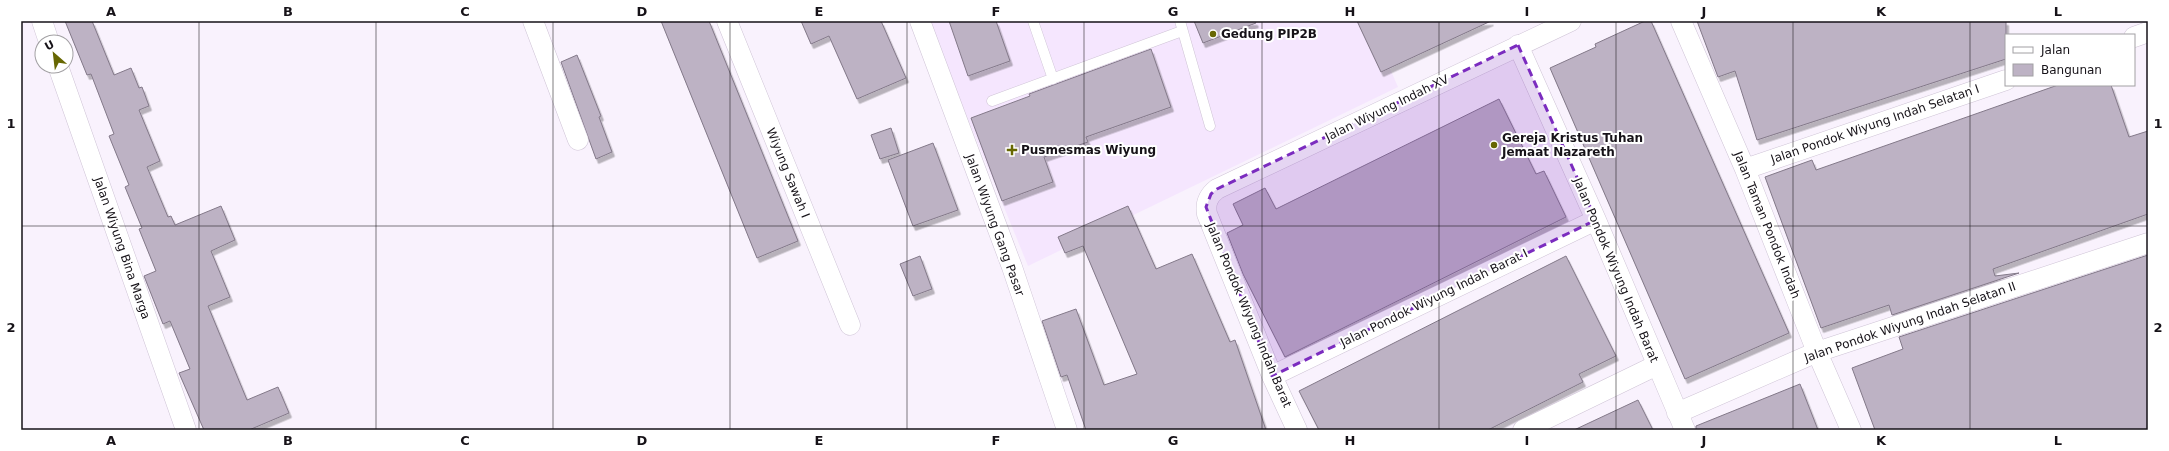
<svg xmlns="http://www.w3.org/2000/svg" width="2169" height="451" font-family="'DejaVu Sans',sans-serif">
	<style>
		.built { fill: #f5e6fe }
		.building { fill: #bdb2c4; stroke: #837989; filter: url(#shadow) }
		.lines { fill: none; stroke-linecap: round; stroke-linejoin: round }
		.service-casing { stroke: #cfc4d6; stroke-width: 11 }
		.minor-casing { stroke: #cfc4d6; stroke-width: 21 }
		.service { stroke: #fff; stroke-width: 10 }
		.minor { stroke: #fff; stroke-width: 20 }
		.marked { fill: #7b2cbf; fill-opacity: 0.2; stroke: #7b2cbf; stroke-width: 3; stroke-dasharray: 8 5; stroke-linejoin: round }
		.grid { fill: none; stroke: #161218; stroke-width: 1; stroke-opacity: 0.55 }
		.poi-dot { fill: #676702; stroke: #fff; stroke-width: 1.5 }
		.labels { text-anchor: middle; stroke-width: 4; stroke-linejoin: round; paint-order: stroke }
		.poi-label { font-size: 12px; font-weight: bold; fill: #161218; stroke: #fff; text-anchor: start }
		.street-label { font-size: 12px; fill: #161218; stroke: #fff }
		.neatline { fill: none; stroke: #161218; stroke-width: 1.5 }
		.grid-label { font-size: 13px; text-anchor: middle; font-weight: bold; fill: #161218 }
	</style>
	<defs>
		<filter id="shadow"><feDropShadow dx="2.5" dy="4.5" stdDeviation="0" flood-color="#0004"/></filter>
	</defs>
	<rect width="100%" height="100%" fill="#f9f2fd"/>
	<path class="built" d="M928,21H1369L1398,87L1028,266Z"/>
	<path class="building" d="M65,21H92L114,75L131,68L139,88L142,87L149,106L139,110L160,161L147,167L168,217L171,216L175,225L221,206L235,240L211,251L230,297L208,306L247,400L278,387L289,413L249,430H204L179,373L190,369L170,321L163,324L144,276L156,271L139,229L142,228L125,187L129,185L109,136L114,134L91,74L87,75Z
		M661,21H709L798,241L757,258Z
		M801,21H881L906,78L857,99L829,36L811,44Z
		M949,21H996L1010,61L968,76Z
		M1194,21H1255L1256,23L1203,43Z
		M1357,21H1491L1381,72Z
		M1645,21H1651L1789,333L1685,379L1550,68L1596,47L1595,44Z
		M1697,21H2006V59L1757,140L1735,71L1718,77Z
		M1151,49L1171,107L1086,137L1088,142L1044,157L1053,182L1002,201L971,118L1030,96L1029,94Z
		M577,55L601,116L599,117L612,152L596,159L561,62Z
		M2058,85H2111L2129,137L2148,131V214L1993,269L1995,276L2019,273L1892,315L1889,305L1821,328L1765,177L1812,160L1816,170Z
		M1499,99L1536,174L1544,171L1566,217L1285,357L1243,274L1227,233L1243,225L1233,204L1265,188L1276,209Z
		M891,128L899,153L880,159L871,135Z
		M933,143L958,210L913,226L888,160Z
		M1128,206L1156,269L1192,254L1230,342L1235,340L1266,430H1086L1067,375L1061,377L1042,321L1076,309L1104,385L1137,374L1083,246L1065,253L1058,237Z
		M2148,255V430H1875L1852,368L1903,349L1899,337Z
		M920,256L932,289L913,296L900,264Z
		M1566,256L1616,356L1579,374L1583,382L1488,430H1319L1299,391Z
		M1800,384L1818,430H1696V426Z
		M1638,400L1653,430H1574Z"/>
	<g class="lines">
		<defs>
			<path id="service" d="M1033,21L1053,79
				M1180,21L1210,126
				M992,101L1182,31"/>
			<path id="minor" d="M42,21L49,42
				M533,21L578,140
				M727,21L850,325
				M920,21L1012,267L1067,430
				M1681,21L1745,169L1817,352L1851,430
				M2134,37L2148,32
				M1518,45L1596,220L1685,430
				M58,66L186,430
				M1745,169L2006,80
				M1272,376L1596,220
				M1677,413L1817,352L2148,243
				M1297,430L1272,376L1207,214C1205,203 1208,196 1217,189L1571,21
				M1523,430L1657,365"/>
		</defs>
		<use href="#service" class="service-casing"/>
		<use href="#minor" class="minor-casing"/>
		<use href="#service" class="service"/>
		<use href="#minor" class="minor"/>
	</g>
	<path class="marked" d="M1518,45L1596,220L1272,376L1206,207L1211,194L1217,189Z"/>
	<path class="grid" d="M199,21V430M376,21V430M553,21V430M730,21V430M907,21V430M1084,21V430M1262,21V430M1439,21V430M1616,21V430M1793,21V430M1970,21V430M21,226H2148"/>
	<g class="poi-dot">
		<circle cx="1213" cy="34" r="4"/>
		<circle cx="1494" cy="145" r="4"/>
		<path d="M1010 144h4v4h4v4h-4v4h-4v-4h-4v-4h4z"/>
	</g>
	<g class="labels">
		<g class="poi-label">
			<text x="1221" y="38">Gedung PIP2B</text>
			<text x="1502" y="142">Gereja Kristus Tuhan<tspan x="1502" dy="14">Jemaat Nazareth</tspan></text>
			<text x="1021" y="154">Pusmesmas Wiyung</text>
		</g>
		<g class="street-label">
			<text transform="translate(1387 108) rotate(-26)" y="4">Jalan Wiyung Indah XV</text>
			<text transform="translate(1875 124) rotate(-19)" y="4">Jalan Pondok Wiyung Indah Selatan I</text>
			<text transform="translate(788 173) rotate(68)" y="4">Wiyung Sawah I</text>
			<text transform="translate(995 225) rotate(70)" y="4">Jalan Wiyung Gang Pasar</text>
			<text transform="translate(1767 225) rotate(68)" y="4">Jalan Taman Pondok Indah</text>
			<text transform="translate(122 248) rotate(71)" y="4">Jalan Wiyung Bina Marga</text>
			<text transform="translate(1616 270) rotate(67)" y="4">Jalan Pondok Wiyung Indah Barat</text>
			<text transform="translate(1434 298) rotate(-26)" y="4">Jalan Pondok Wiyung Indah Barat I</text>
			<text transform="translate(1249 315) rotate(67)" y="4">Jalan Pondok Wiyung Indah Barat</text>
			<text transform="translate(1910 322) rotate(-19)" y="4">Jalan Pondok Wiyung Indah Selatan II</text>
		</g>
	</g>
	<rect width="2169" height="451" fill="none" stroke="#ffffff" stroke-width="44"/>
	<rect x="2005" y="34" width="130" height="52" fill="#ffffff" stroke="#a2a0a3"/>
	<rect x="2013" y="47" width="20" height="6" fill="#ffffff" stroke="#a2a0a3"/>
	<text x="2041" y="54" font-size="12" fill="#161218">Jalan</text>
	<rect x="2013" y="64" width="20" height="12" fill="#bdb2c4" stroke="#a2a0a3"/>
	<text x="2041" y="74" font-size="12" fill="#161218">Bangunan</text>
	<g transform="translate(54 54) rotate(332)"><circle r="19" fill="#ffffff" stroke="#a2a0a3"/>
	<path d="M0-3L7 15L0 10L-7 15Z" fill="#676702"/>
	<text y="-6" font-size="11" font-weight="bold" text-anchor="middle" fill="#161218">U</text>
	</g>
	<rect x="22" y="22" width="2125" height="407" class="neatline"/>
	<g class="grid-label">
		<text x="111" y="16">A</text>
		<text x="288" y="16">B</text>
		<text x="465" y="16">C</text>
		<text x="642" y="16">D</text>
		<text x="819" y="16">E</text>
		<text x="996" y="16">F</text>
		<text x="1173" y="16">G</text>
		<text x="1350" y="16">H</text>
		<text x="1527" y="16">I</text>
		<text x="1704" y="16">J</text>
		<text x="1881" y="16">K</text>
		<text x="2058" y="16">L</text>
		<text x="11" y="128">1</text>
		<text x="2158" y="128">1</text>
		<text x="11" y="332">2</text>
		<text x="2158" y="332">2</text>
		<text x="111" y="445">A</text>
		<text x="288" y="445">B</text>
		<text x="465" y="445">C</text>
		<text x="642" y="445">D</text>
		<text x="819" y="445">E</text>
		<text x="996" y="445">F</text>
		<text x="1173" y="445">G</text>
		<text x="1350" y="445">H</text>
		<text x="1527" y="445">I</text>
		<text x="1704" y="445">J</text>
		<text x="1881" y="445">K</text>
		<text x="2058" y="445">L</text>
	</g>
</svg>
